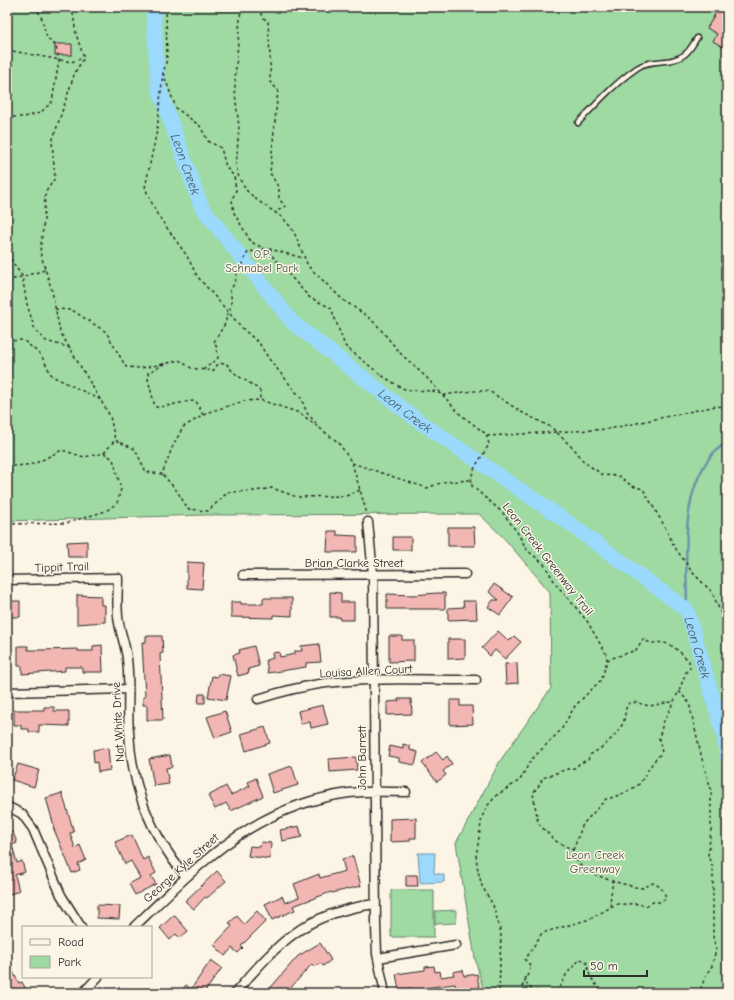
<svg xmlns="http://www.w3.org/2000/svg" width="734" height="1000" font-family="'Comic Neue',sans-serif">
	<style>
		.green { fill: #9edaa2; stroke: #648266 }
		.water { fill: #9bd9fd; stroke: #6e93a9 }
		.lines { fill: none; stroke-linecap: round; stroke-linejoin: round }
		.stream { stroke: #6e93a9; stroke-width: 2.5 }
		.river { stroke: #9bd9fd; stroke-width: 15 }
		.building { fill: #f2b6b3; stroke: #2b2b2b }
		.service-casing { stroke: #2b2b2b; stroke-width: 7 }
		.minor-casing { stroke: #2b2b2b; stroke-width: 11 }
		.path { stroke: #2b2b2b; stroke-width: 1.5; stroke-dasharray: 3 3; stroke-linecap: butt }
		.service { stroke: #fcf5e5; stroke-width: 4 }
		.minor { stroke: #fcf5e5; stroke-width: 8 }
		.labels { text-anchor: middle; stroke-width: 3; stroke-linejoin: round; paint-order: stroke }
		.park-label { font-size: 12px; fill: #485749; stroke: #fcf5e5 }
		.street-label { font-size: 12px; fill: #2b2b2b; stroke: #fcf5e5 }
		.water-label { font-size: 13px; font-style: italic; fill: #475660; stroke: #fcf5e5 }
	</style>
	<rect width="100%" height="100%" fill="#fcf5e5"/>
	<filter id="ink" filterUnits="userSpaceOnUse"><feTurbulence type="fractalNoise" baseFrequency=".025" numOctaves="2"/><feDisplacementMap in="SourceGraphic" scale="8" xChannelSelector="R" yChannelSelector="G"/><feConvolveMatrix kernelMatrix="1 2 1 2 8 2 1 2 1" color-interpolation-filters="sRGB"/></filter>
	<g filter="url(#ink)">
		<path class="green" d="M7,7H727V993H484L475,958L456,843L500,761L551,688L550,592L503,537L479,514L205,515L7,521Z
			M391,890H434V937H391Z
			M456,910V923L435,924V911Z"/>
		<path class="water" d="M418,853H435L434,873L444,875V882L420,883Z"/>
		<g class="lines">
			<path class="stream" d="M687,610C687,561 679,496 711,456C715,450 722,446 727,442"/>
			<path class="river" id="s1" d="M153,7L158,86L201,206L292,322L417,420L566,521L687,610L724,736L727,757"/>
		</g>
		<path class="building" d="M719,7H727V39L723,47L713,41L717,34L707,28Z
			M55,44H72V55H55Z
			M448,527H474L475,546H448Z
			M328,531H337V535L357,536V552H327Z
			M393,537H411V550H393Z
			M87,541V557H68L67,542Z
			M187,562L204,563L202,589L187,588Z
			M494,584L513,597L500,615L488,607L493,600H499L489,592Z
			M330,592L341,593V602H354V620H340V617H330Z
			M437,593H445V609H387V594L413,595Z
			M77,595L101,596V605H105V622L77,624Z
			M263,598H292V616L273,615V618L231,617V602H241V604H263Z
			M7,601H20V617H7Z
			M463,601H476L477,619L448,620V608L464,607Z
			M498,631L509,641L514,636L521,642L505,659L495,650L490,656L482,648Z
			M146,636H162L163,653L160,654L163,720H147V705H143V697H145L142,642H146Z
			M389,636H402V640H414V661L389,662Z
			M448,639H465V658L448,659Z
			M319,644L321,662L306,663V667L268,673L266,660L273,658L272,653L279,652L280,657L295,654V651H302L301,646Z
			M102,645L103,672H82V667H65V671L22,674V666H18V646H28V650H40L78,649V651H93V646Z
			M254,646L259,666L248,669L249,673L238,676L233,655L240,653L239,650Z
			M517,663L518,683L506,684L505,664Z
			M218,674L231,676L226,700L208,697L212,676L217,677Z
			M199,694H205V703H198Z
			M398,699H411L412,714L387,715V702L399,701Z
			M450,700H460V706H472L473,724L450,725Z
			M323,705L328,724L311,728L310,722L301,724L298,711Z
			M44,707H54V711H69V726L39,725V732H29V729H21V725H14V710H44Z
			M225,711L232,732L215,738L207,717Z
			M265,727L270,743L246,751L241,734Z
			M403,744L410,746V750L418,752L415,765L399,762V758L388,756L390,746L403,749Z
			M108,748L110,770L98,772L97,762L94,763L93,750Z
			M436,752L443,760L447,756L452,764L443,771L446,775L437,782L422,763Z
			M170,755L172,767L166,768L169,784L154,786L149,759Z
			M356,757L357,770L330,772L329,759Z
			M18,764L39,770L34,787L12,780Z
			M292,766L298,785L273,793L267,774Z
			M256,778L263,796L231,811L226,803L215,809L208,796L226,786L231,795L250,786L248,782Z
			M62,793L74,832L70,833L75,848L80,845L86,860L78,864L80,870L72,873L53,827L54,826L46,798Z
			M416,818V838H410V841L390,842V819Z
			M299,826L302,837L282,841L280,830Z
			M13,832L17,843L12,845L17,863L22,861L25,872L15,875L19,891L7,895V834Z
			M132,835L143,860L148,857L156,873L151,876L156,884L135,895L129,884L140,878L131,861L125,864L115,842Z
			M261,842L271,843L270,859L248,856L250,846L260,847Z
			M353,856L361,886L332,893L331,892L293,906L295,910L272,920L265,904L282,896L285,903L299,897L294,884L319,874L320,878L345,871L342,859Z
			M217,871L226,881L207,898L205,897L194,909L185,901Z
			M406,875H417L418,886H406Z
			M97,905L120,906L119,919L97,918Z
			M257,911L266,921L241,946L243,948L238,953L232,948L225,956L214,945L232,926L229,923L237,916L244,924Z
			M174,915L188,931L180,938L176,934L170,940L160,928Z
			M320,943L331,960L323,966L321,963L314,967L312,964L286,993H266L298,956Z
			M211,960L222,968L204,993H180L186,985L191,989Z
			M7,961L19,983L22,982L28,993H7Z
			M434,966L435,972L440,971L441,977L454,975L453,972L463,970L464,976L477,974L480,992L457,993L455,984L424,988V992L416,993H411L410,988L399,990L396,974L425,970V967Z"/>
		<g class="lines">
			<defs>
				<path id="service" d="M578,123C596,104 615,83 637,68C651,58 670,65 684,55C690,51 693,44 697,38"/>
				<path id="minor" d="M368,522L373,574L376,926L377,954L385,993
					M243,575L465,574
					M7,580L118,578C118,592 116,609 119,623C121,635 126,647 127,659C130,683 127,708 129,732C132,789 150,833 186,877
					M7,692L128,689
					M258,699C280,692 303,686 326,683C375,677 427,680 476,680
					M7,806L22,814L33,829L61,895L81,927
					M134,927C199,864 254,806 349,793C368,791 387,792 406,792
					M378,958L456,945
					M83,993L98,977
					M235,993C279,942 305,913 375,904"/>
			</defs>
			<use href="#service" class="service-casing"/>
			<use href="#minor" class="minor-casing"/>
			<path class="path" d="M72,7L76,34L84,58L75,72L52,142L55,178L45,193L44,220L40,252L52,291L60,332L110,416L115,440L135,449L146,472L162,474L172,448L183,427L209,412L244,401L260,400L300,413L339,443L352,463L367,514
				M166,7L167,59L163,73L157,130L145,188L157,214L187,256L197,276L243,329L259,343L269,359L301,398L307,413L316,423
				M241,7L235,78V93L239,127L236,166L239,178L247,191L257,200L283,218L289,225L294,232L308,266L343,300L367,316L377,325L401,354L427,378L460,414L486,434L489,444C483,457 468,471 472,486L503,513L517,532L527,550L544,564L556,584L587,621L606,654L607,660L602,679L575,706L561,730L531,760L520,780L497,795L488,805L482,817L476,857L478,871L482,886L493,905L501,933L499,993
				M259,7L262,17L268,21C269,42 271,62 270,82L278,90L270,173L279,188V198L285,207L275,212
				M7,50L71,62L83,58
				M163,73L176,108L200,126L208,141L221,148L226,167L234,176L236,190L232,200L234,213L251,242L267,250L309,297L331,308L345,346L381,375L400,387L407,390L433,391L444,395L472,391H489L523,413L551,427L576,451L584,462L603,475L619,476L632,486L643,489L665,527L674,546L692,572L712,592L727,628
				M7,117H24L40,113L52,102L59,60L56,46L47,38L41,16L35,7
				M7,254L22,276L27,304L35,330L46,341L71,348
				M7,281L45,270
				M55,309L72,310L106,332L126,367L141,368L163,364
				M7,341L23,340L41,355L52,376L101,400
				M203,370L218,358L217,348L214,342L226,322V316C232,310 232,297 230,290L235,283L237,273L248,252L270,249L303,258
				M203,415L196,401C182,401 169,407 155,407L148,379V373L164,364L179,360L191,368L213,371L218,364L226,363C238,380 246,378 260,391V399
				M487,436L609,429L716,406L727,407
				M352,463L427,488L443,482L471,480
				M7,467L34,464L62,450L84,457L104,453L115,440
				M163,475L177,491L188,509L208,511L228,492L255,491L272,488L297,497L346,496L360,490
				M727,484L724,504L727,514
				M7,524L66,523L106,511L117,503L121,489L113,459L104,453
				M607,660L636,650L643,639C654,646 653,641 664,643C674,645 682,654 689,661L690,668L686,672L679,691
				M573,850L583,824L606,799C614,798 635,789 640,783C647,773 651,762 662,753L659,738L663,723L679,691L689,703L703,763L711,789V830L708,856L713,868V936L716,949L712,966L706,975L699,993
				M611,906C609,897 613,891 612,881
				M525,977L528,987L540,993
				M520,993C523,983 528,976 531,966L525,960L542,933L590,919L616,904C626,905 636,902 646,906L653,902H661L666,898C664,890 660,886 653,883L643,888L635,887L612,881L586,871L578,863L573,850L554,840L538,823L533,793L541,783L542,778C554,775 562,769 575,768L580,763L588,760L591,754C602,749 621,732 624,720C626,713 624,709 629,703L638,702C650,710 661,702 674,702
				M557,993L566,975L580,959L586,961L590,976L599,989L597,993"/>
			<use href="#service" class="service"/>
			<use href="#minor" class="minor"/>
		</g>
	</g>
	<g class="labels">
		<g class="park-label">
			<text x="262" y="258">O.P.<tspan x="262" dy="14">Schnabel Park</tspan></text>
			<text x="595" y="859">Leon Creek<tspan x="595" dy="14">Greenway</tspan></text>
		</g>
		<g class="street-label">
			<text transform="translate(548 559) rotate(52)" y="4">Leon Creek Greenway Trail</text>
			<text x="354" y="567">Brian Clarke Street</text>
			<text transform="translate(62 567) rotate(-2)" y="4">Tippit Trail</text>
			<text transform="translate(366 671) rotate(-3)" y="4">Louisa Allen Court</text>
			<text transform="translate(118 722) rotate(-93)" y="4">Nat White Drive</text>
			<text transform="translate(362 758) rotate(-90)" y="4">John Barrett</text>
			<text transform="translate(181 868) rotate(-42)" y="4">George Kyle Street</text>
		</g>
		<g class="water-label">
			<text dy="5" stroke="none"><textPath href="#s1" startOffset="162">Leon Creek</textPath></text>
			<text dy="5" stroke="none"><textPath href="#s1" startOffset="498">Leon Creek</textPath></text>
			<text dy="5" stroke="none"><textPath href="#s1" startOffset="882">Leon Creek</textPath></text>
		</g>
	</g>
	<rect width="734" height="1000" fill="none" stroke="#fcf5e5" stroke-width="24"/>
	<rect x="12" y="12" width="710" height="976" fill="none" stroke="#2b2b2b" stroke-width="1.5" filter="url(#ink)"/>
	<rect x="22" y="926" width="130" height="52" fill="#fcf5e5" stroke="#a8a49b"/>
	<rect x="30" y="939" width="20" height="6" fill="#fcf5e5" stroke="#a8a49b"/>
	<text x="58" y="946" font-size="12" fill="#2b2b2b">Road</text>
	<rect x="30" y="956" width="20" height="12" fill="#9edaa2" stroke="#a8a49b"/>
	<text x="58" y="966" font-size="12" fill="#2b2b2b">Park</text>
	<path d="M584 970v6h63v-6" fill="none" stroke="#2b2b2b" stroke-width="2"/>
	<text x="590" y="970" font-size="12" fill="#2b2b2b" stroke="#fcf5e5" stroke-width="3" paint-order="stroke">50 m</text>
</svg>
